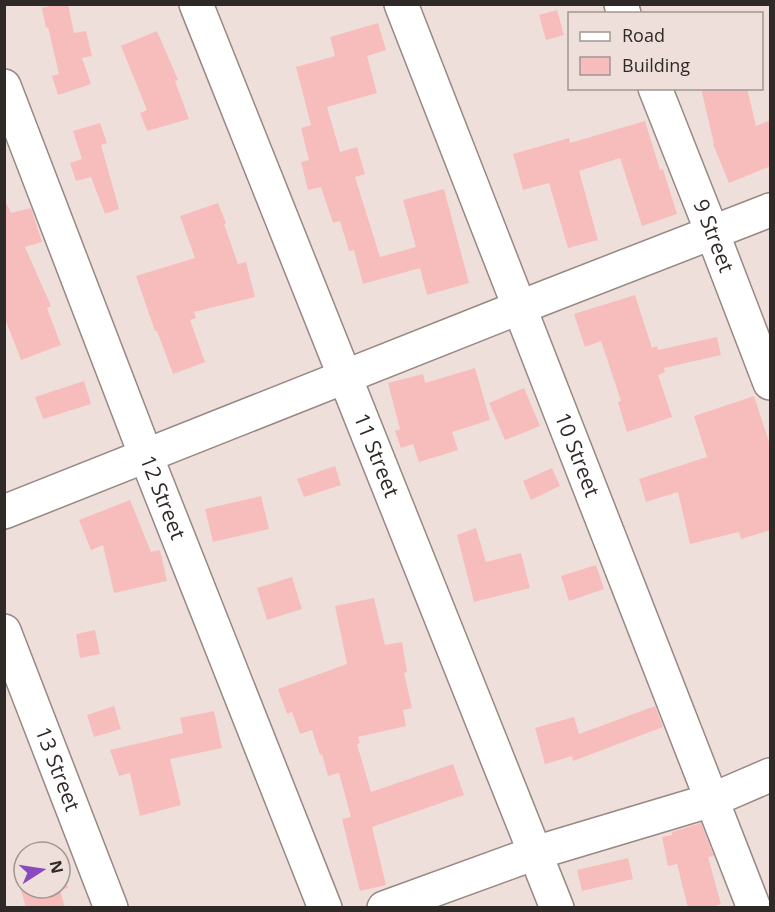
<svg xmlns="http://www.w3.org/2000/svg" width="775" height="912" font-family="'Open Sans',sans-serif">
	<style>
		.building { fill: #f7bdbc }
		.lines { fill: none; stroke-linecap: round; stroke-linejoin: round }
		.minor-casing { stroke: #978883; stroke-width: 36 }
		.minor { stroke: #fff; stroke-width: 33 }
		.labels { text-anchor: middle; stroke-width: 4.5; stroke-linejoin: round; paint-order: stroke }
		.street-label { font-size: 21px; fill: #2f2927; stroke: #efdfda }
	</style>
	<rect width="100%" height="100%" fill="#efdfda"/>
	<path class="building" d="M57,4H68L74,33L86,31L92,56L82,58L91,84L58,95L52,76L59,74L48,27L46,28L42,8Z
		M557,10L564,35L546,40L539,15Z
		M378,23L386,50L367,56L377,93L327,107L340,152L357,147L365,174L355,177L380,257L416,247L403,200L444,189L469,283L427,295L420,268L363,284L354,250L349,251L340,221L333,223L321,187L308,190L301,162L309,160L301,128L311,125L296,67L335,56L330,37Z
		M157,31L178,80L175,81L189,119L147,131L140,113L147,110L121,46Z
		M701,88H747L756,126L771,120V166L729,183L713,144H714Z
		M645,121L660,170L663,169L677,214L642,226L620,158L579,171L598,240L568,248L549,183L523,190L513,154L569,138L570,143Z
		M100,123L107,143L101,145L119,209L105,214L91,177L76,181L70,163L82,159L73,131Z
		M4,199L11,213L31,208L42,242L25,247L51,306L47,308L61,345L21,360L4,316Z
		M218,203L226,223L224,224L238,264L246,262L255,297L194,312L196,318L190,320L205,362L173,374L157,331H155L136,276L195,258L180,216Z
		M635,295L652,348L657,346L658,350L717,337L721,355L664,368L665,372L658,375L672,417L627,432L618,402L621,401L601,341L585,347L574,314Z
		M475,368L490,420L452,432L458,450L419,462L413,444L401,448L395,431L400,429L388,383L423,374L425,383Z
		M84,381L91,404L43,419L35,397Z
		M524,388L540,426L505,440L489,403Z
		M754,396L771,448V530L741,539L739,532L690,544L678,492L646,502L639,479L707,457L694,416Z
		M335,466L341,485L304,497L297,479Z
		M552,468L560,486L531,500L523,481Z
		M261,496L269,529L213,542L205,509Z
		M130,500L151,552L160,550L167,581L114,593L103,545L91,550L79,520Z
		M476,528L486,562L521,553L530,588L474,602L457,535Z
		M596,565L604,589L569,601L561,576Z
		M292,577L302,609L267,620L257,588Z
		M374,598L385,645L402,642L407,672L404,673L412,708L403,710L406,726L358,737L360,743L357,744L371,792L453,764L464,795L372,827L386,885L360,891L342,819L351,817L339,773L328,776L322,754L320,755L312,730L300,734L292,712L287,714L278,689L347,664L335,606Z
		M95,630L100,654L80,658L76,634Z
		M114,706L121,729L94,737L87,715Z
		M655,706L663,727L573,761L572,756L545,764L535,728L574,717L579,734Z
		M214,711L222,748L170,759L181,805L140,816L130,773L119,776L110,750L183,733L180,718Z
		M701,823L714,856L708,857L721,904L709,908H688L677,864L668,866L662,837L672,835V832Z
		M628,858L633,879L582,891L577,870Z
		M63,869L68,888L60,890L65,908H26L19,882L24,881V888H60V870Z"/>
	<g class="lines">
		<defs>
			<g id="minor">
				<path id="s1" d="M196,4L557,908"/>
				<path id="s2" d="M401,4L754,908"/>
				<path d="M621,4L624,14"/>
				<path id="s3" d="M4,86L146,456L325,908"/>
				<path id="s4" d="M655,88L712,232L770,383"/>
				<path d="M4,512L518,308L770,210"/>
				<path id="s5" d="M4,631L111,908"/>
				<path d="M384,908L535,853L712,800L770,775"/>
			</g>
		</defs>
		<use href="#minor" class="minor-casing"/>
		<use href="#minor" class="minor"/>
	</g>
	<g class="labels">
		<g class="street-label">
			<text dy="7" stroke="none"><textPath href="#s4" startOffset="159">9 Street</textPath></text>
			<text dy="7" stroke="none"><textPath href="#s1" startOffset="486">11 Street</textPath></text>
			<text dy="7" stroke="none"><textPath href="#s2" startOffset="484">10 Street</textPath></text>
			<text dy="7" stroke="none"><textPath href="#s3" startOffset="441">12 Street</textPath></text>
			<text dy="7" stroke="none"><textPath href="#s5" startOffset="148">13 Street</textPath></text>
		</g>
	</g>
	<rect width="775" height="912" fill="none" stroke="#2f2927" stroke-width="12"/>
	<rect x="568" y="12" width="195" height="78" fill="#efdfda" stroke="#a29692" stroke-width="1.5"/>
	<rect x="580" y="32" width="30" height="9" fill="#ffffff" stroke="#a29692" stroke-width="1.5"/>
	<text x="622" y="42" font-size="18" fill="#2f2927">Road</text>
	<rect x="580" y="57" width="30" height="18" fill="#f7bdbc" stroke="#a29692" stroke-width="1.5"/>
	<text x="622" y="72" font-size="18" fill="#2f2927">Building</text>
	<g transform="translate(42 870) rotate(78)"><circle r="28" fill="#efdfda" stroke="#a29692" stroke-width="1.5"/>
	<path d="M0-4.5L10 22L0 15L-10 22Z" fill="#8949bf"/>
	<text y="-9" font-size="16" font-weight="bold" text-anchor="middle" fill="#2f2927">N</text>
	</g>
</svg>
